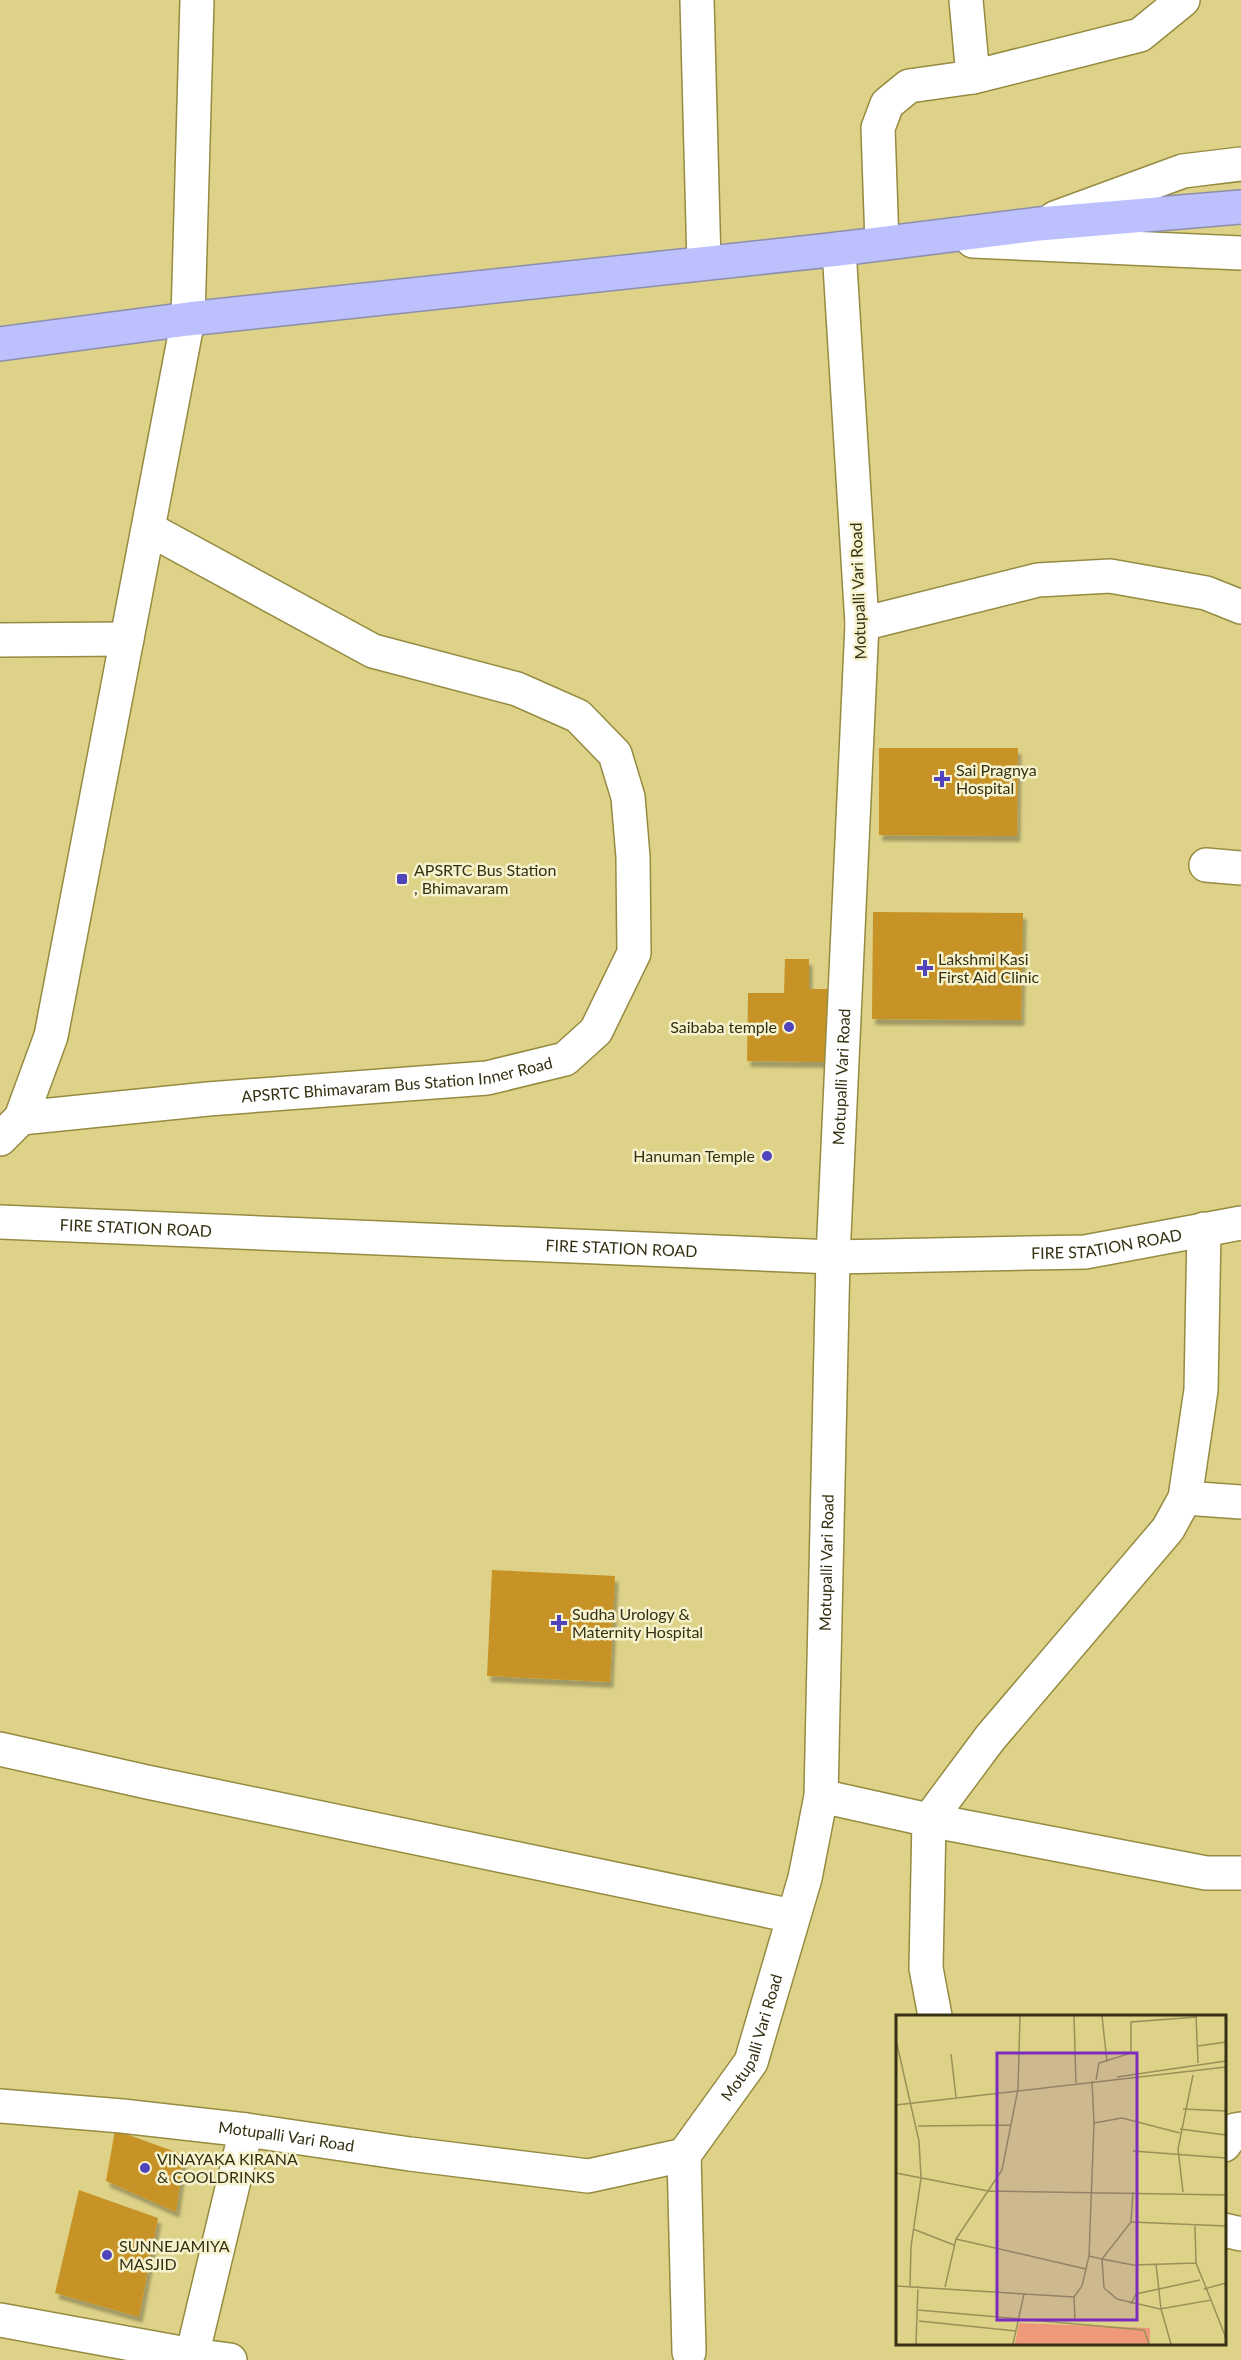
<svg xmlns="http://www.w3.org/2000/svg" width="1241" height="2360" font-family="Lato,sans-serif">
	<style>
		.building { fill: #c79326; filter: url(#shadow) }
		.lines { fill: none; stroke-linecap: round; stroke-linejoin: round }
		.minor-casing { stroke: #958b41; stroke-width: 36 }
		.highway-casing { stroke: #8c8eab; stroke-width: 36 }
		.minor { stroke: #fff; stroke-width: 33 }
		.highway { stroke: #bcc1fe; stroke-width: 33 }
		.poi-dot { fill: #4f44bb; stroke: #f7f2ce; stroke-width: 2 }
		.labels { text-anchor: middle; stroke-width: 5; stroke-linejoin: round; paint-order: stroke }
		.street-label { font-size: 16px; fill: #343011; stroke: #f7f2ce }
		.poi-label { font-size: 16px; fill: #343011; stroke: #f7f2ce; text-anchor: start }
		.inset-road { fill: none; stroke: #999158; stroke-width: 1.5 }
		.view { fill: #7b2cbf; fill-opacity: 0.15; stroke: #7b2cbf; stroke-width: 3 }
		.inset-edge { fill: none; stroke: #343011; stroke-width: 3 }
	</style>
	<defs>
		<filter id="shadow"><feDropShadow dx="3.5" dy="6" stdDeviation="1.5" flood-color="#0004"/></filter>
	</defs>
	<rect width="100%" height="100%" fill="#ddd288"/>
	<path class="building" d="M879,748H1018L1017,836L879,835Z
		M873,912L1023,913L1021,1020L872,1019Z
		M785,959H809V989H832L831,1062L747,1061L748,993H784Z
		M492,1570L615,1576L610,1682L487,1676Z
		M115,2130L184,2155L176,2212L106,2181Z
		M79,2190L158,2218L139,2317L55,2293Z"/>
	<g class="lines">
		<defs>
			<g id="minor">
				<path d="M697,0L704,263"/>
				<path d="M966,0L973,77"/>
				<path d="M1055,218L1183,171L1241,164"/>
				<path d="M973,241L1241,253"/>
				<path d="M882,243L878,128L887,104L909,86L973,77L1140,35L1183,0"/>
				<path d="M862,624L1038,580L1110,576L1206,593L1241,607"/>
				<path d="M0,640L127,639"/>
				<path d="M1206,865L1241,868"/>
				<path id="s1" d="M21,1118L208,1099L487,1078L565,1059L596,1031L634,953L633,857L628,797L615,754L578,716L517,689L373,651L149,529"/>
				<path d="M0,1139L21,1118L51,1036L188,319L197,0"/>
				<path id="s2" d="M0,1222L833,1257L1085,1252L1241,1223"/>
				<path d="M1204,1229L1201,1390L1185,1498L1168,1529L990,1738L929,1820L1206,1873H1241"/>
				<path d="M1185,1498L1241,1502"/>
				<path d="M0,1749L147,1782L793,1916"/>
				<path d="M821,1796L929,1820L926,1968L935,2016"/>
				<path id="s3" d="M0,2106L122,2116L246,2130L410,2154L588,2176L684,2155L751,2062L805,1878L821,1796L833,1257L862,624L839,249"/>
				<path d="M1224,2145L1235,2130L1241,2129"/>
				<path d="M684,2155L689,2352"/>
				<path d="M1224,2230L1241,2234"/>
				<path d="M0,2320L192,2355L230,2360"/>
				<path d="M191,2360L246,2130"/>
			</g>
			<path id="highway" d="M0,344L188,319L839,249L1039,224L1241,207"/>
		</defs>
		<use href="#minor" class="minor-casing"/>
		<use href="#highway" class="highway-casing"/>
		<use href="#minor" class="minor"/>
		<use href="#highway" class="highway"/>
	</g>
	<g class="poi-dot">
		<path d="M939 770h6v6h6v6h-6v6h-6v-6h-6v-6h6z"/>
		<rect x="396" y="873" width="12" height="12" rx="3"/>
		<path d="M922 959h6v6h6v6h-6v6h-6v-6h-6v-6h6z"/>
		<circle cx="789" cy="1027" r="6"/>
		<circle cx="767" cy="1156" r="6"/>
		<path d="M556 1614h6v6h6v6h-6v6h-6v-6h-6v-6h6z"/>
		<circle cx="145" cy="2168" r="6"/>
		<circle cx="107" cy="2255" r="6"/>
	</g>
	<g class="labels">
		<g class="street-label">
			<text transform="translate(858 591) rotate(-92)" y="6">Motupalli Vari Road</text>
			<text dy="6" stroke="none"><textPath href="#s3" startOffset="1800">Motupalli Vari Road</textPath></text>
			<text dy="6" stroke="none"><textPath href="#s1" startOffset="378">APSRTC Bhimavaram Bus Station Inner Road</textPath></text>
			<text dy="6" stroke="none"><textPath href="#s2" startOffset="136">FIRE STATION ROAD</textPath></text>
			<text dy="6" stroke="none"><textPath href="#s2" startOffset="1108">FIRE STATION ROAD</textPath></text>
			<text dy="6" stroke="none"><textPath href="#s2" startOffset="622">FIRE STATION ROAD</textPath></text>
			<text dy="6" stroke="none"><textPath href="#s3" startOffset="1314">Motupalli Vari Road</textPath></text>
			<text dy="6" stroke="none"><textPath href="#s3" startOffset="828">Motupalli Vari Road</textPath></text>
			<text dy="6" stroke="none"><textPath href="#s3" startOffset="288">Motupalli Vari Road</textPath></text>
		</g>
		<g class="poi-label">
			<text x="956" y="776">Sai Pragnya<tspan x="956" dy="18">Hospital</tspan></text>
			<text x="414" y="876">APSRTC Bus Station<tspan x="414" dy="18">, Bhimavaram</tspan></text>
			<text x="938" y="965">Lakshmi Kasi<tspan x="938" dy="18">First Aid Clinic</tspan></text>
			<text x="777" y="1033" text-anchor="end">Saibaba temple</text>
			<text x="755" y="1162" text-anchor="end">Hanuman Temple</text>
			<text x="572" y="1620">Sudha Urology &amp;<tspan x="572" dy="18">Maternity Hospital</tspan></text>
			<text x="157" y="2165">VINAYAKA KIRANA<tspan x="157" dy="18">&amp; COOLDRINKS</tspan></text>
			<text x="119" y="2252">SUNNEJAMIYA<tspan x="119" dy="18">MASJID</tspan></text>
		</g>
	</g>
	<g transform="translate(896 2015)">
		<rect width="330" height="330" fill="#ddd288"/>
		<path d="M123,308L254,313V329H119Z" fill="#ee997a"/>
		<path class="inset-road" d="M178,1L180,68M206,1L211,47M300,1L302,48M0,25L23,126L25,163L15,232L14,271M302,31L330,27M55,39L60,82M221,62L330,46M200,65L203,48L235,38V7L301,2M0,90L330,52M287,94L330,96M198,108L226,103L284,118M22,111L115,110M284,114L330,120M237,136L330,143M0,158L92,176L330,180M237,177L235,207L206,244L237,250L300,248M287,177L282,134L297,60M235,207L330,211M299,211L300,248L315,285M17,214L58,230M60,224L190,254M193,241L206,244L208,273L221,284L264,294L315,285L330,323M260,249L265,294L275,329M0,271L178,282L186,271L193,241L198,108L196,66M49,272L60,224L106,155L122,74L124,1M308,274L330,268M178,282L179,304M235,289L240,279L304,265M22,295L248,315L253,329M23,306L120,316M20,329L22,271M117,329L128,279"/>
		<path class="view" d="M101,38H241V305H101Z"/>
		<rect width="330" height="330" class="inset-edge"/>
	</g>
</svg>
